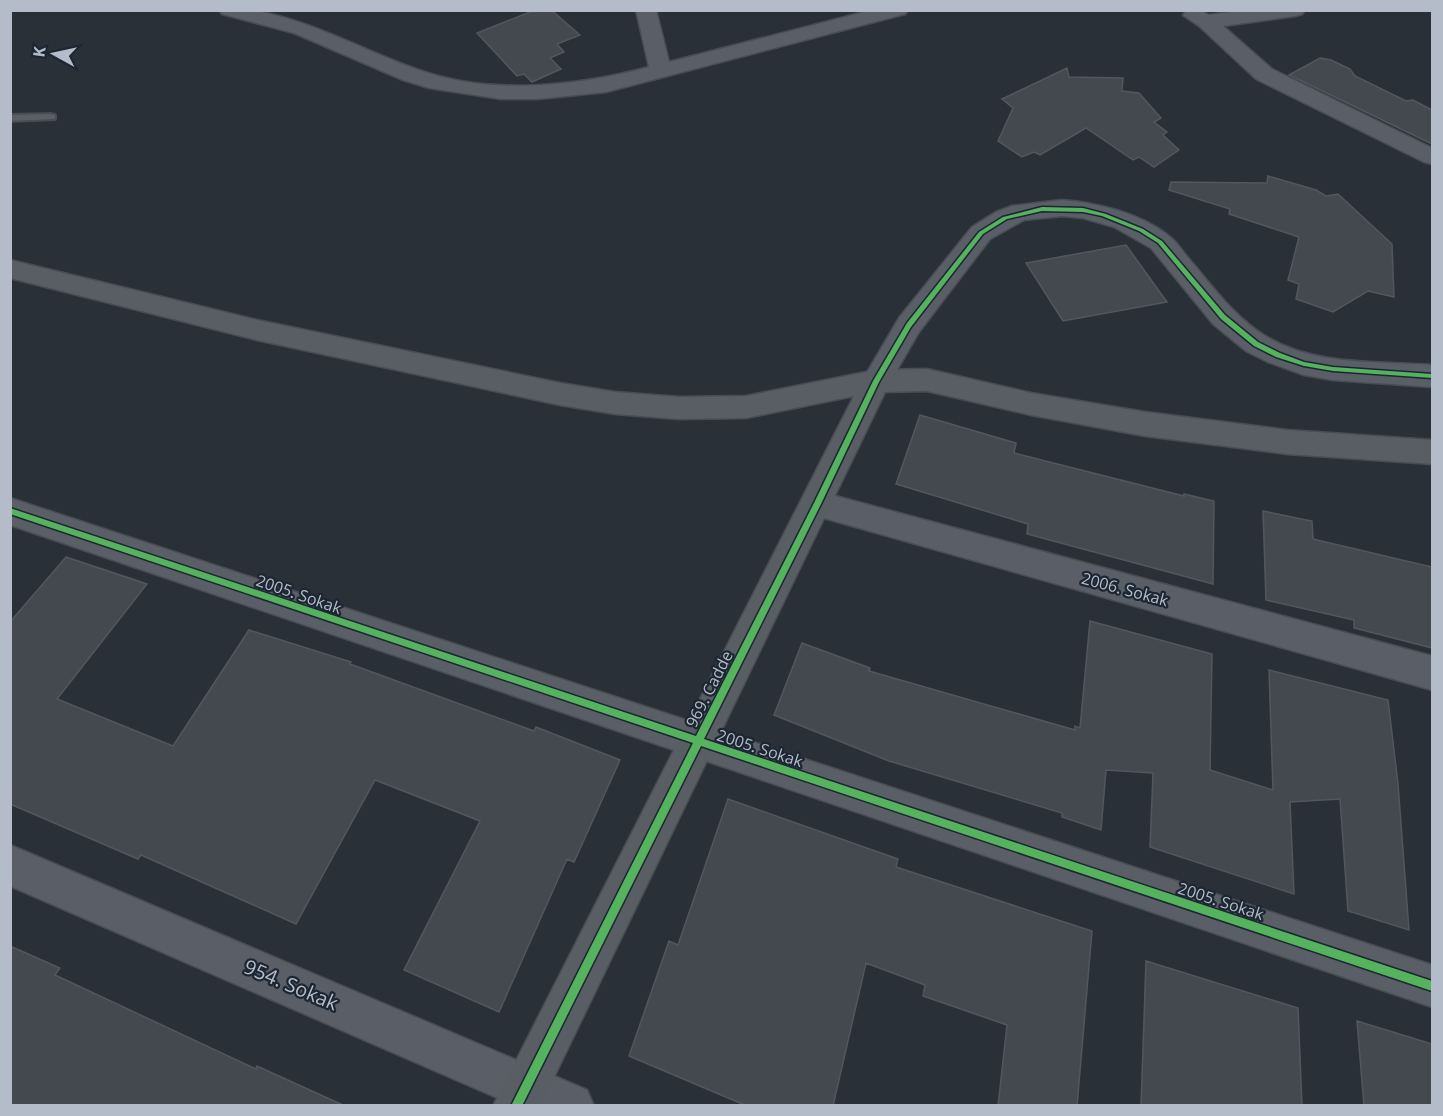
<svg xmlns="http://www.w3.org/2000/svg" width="1443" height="1116" font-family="'Open Sans',sans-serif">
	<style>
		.building { fill: #444950; stroke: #52575f; stroke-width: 1.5 }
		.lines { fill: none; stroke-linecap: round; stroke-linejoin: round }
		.lane-casing { stroke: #484c53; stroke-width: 4 }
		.street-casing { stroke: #484c53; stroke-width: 3 }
		.secondary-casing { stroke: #484c53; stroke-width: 3 }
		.lane { fill: #5a5e66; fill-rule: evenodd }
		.street { fill: #5a5e66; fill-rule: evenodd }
		.secondary { fill: #595d64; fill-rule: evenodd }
		.cycleway-casing { stroke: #1d2633; stroke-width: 3 }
		.cycleway { fill: #56b35d; fill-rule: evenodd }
		.labels { text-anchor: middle; stroke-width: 4.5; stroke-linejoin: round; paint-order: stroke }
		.street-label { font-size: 16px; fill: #b4bcc9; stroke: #1d2633 }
		.near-street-label { font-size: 20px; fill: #b4bcc9; stroke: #1d2633 }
	</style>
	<rect width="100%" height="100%" fill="#2a3038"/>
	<path class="building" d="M535,10H551L580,35L557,44L564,52L550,58L561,69L532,82L524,74L517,76L477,33Z
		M1320,58L1331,60L1350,69L1355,76L1406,101L1413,100L1432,110V144L1289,75Z
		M1067,68L1069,77L1123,78L1122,91L1139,93L1161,118L1154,122L1167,132L1163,135L1179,150L1154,167L1139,157L1133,160L1086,128L1040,155L1034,152L1022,157L998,141L1013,108L1002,99Z
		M1268,176L1316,190L1326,196L1338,194L1392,244L1394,297L1368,291L1333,312L1296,299L1299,284L1288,280L1299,237L1229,214L1230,209L1169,190L1171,182L1267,183Z
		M1126,245L1167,302L1063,321L1026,263Z
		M920,415L1016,443L1014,453L1184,496V494L1214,501L1213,584L1027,534L1028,524L896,484Z
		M1263,511L1312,521L1313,539L1432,567V648L1354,628V620L1266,600Z
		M66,557L147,584L57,699L173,746L249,630L351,662L350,664L534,731L536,727L620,760L574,862L567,859L499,1012L404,970L480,821L375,780L296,924L141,855L138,859L10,804V622Z
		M1090,621L1212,654L1210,770L1273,790L1269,670L1388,700L1398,784L1409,930L1348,911L1340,799L1290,802L1294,894L1150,847L1153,773L1106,770L1101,830L1062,817V813L889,761L774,715L802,643L870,668L869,671L1075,730V726L1080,728Z
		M728,799L898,859L896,867L1092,931L1077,1106H998L1007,1025L923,996L925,985L866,963L833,1106H747L629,1056L669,941L678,945Z
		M10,946L60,968L55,975L256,1069L257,1066L345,1106H10Z
		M1146,961L1298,1008L1302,1106H1141Z
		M1357,1021L1432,1044V1106H1364Z"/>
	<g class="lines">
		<defs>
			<path id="lane" d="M51,114L55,115V119L10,121V115Z"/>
			<path id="street" d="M219,10C231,10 244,9 256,11C313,21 364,51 419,70C491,96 577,86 649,67L636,10H656L669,62L872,10H908L905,14L606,92L538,99H501L429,88L403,80L294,33L222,14Z
				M1187,10H1199L1209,15L1246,10H1305L1302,14L1295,16L1223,26L1272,69L1432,148V164L1424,162L1256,79L1199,26L1183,15Z
				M1062,200C1098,203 1140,213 1169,236C1177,242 1183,252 1190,260C1213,287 1236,319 1267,337C1315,366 1378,361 1432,365V387L1333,380L1304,375L1268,362L1246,351L1213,324L1151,248L1114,227L1083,218L1062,216L1024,220L990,239L919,332L886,389L876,392L866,389L862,381L899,318L972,227L996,212L1012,206Z
				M817,491L1432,656V690L806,513L801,504L806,495Z
				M10,498L1432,965V1007L10,525Z
				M10,845L587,1090L594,1106H516L10,886Z"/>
			<path id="secondary" d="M10,260L257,320L560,383L615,392L679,397L746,396L876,370L927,369L1031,393L1145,412L1287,430L1432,440V464L1287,454L1145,436L1031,415L927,391L885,392L540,1106H493L854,396L746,418L679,419L615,414L560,405L257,340L10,278Z"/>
		</defs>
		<use href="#lane" class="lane-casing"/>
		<use href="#street" class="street-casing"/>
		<use href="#secondary" class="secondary-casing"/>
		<use href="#lane" class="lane"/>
		<use href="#street" class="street"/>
		<use href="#secondary" class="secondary"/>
		<defs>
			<path id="cycleway" d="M1042,207L1083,208L1106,214L1143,229L1162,241L1225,315L1258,342L1280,353L1304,362L1333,367L1432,374V378L1333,371L1304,366L1276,357L1254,346L1221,319L1158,243L1139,231L1102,216L1083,212L1042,211L1007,219L983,234L911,327L879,382L821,504L704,739L1432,981V991L701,746L522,1106H511L693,743L10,514V508L696,736L814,503L873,381L907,323L979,232L1003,217Z"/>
		</defs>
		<use href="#cycleway" class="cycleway-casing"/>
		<use href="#cycleway" class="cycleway"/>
	</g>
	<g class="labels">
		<g class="street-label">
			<text transform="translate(1125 589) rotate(15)" y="6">2006. Sokak</text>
			<text transform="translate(299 594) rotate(19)" y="6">2005. Sokak</text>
			<text transform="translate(709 689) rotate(-63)" y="6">969. Cadde</text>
			<text transform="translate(760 748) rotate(18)" y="6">2005. Sokak</text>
			<text transform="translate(1221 901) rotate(18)" y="6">2005. Sokak</text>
		</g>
		<g class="near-street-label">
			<text transform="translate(291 985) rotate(23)" y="7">954. Sokak</text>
		</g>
	</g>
	<rect width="1443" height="1116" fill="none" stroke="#b4bcc9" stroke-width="24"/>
	<g transform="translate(54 54) rotate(278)" stroke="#1d2633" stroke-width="4.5" paint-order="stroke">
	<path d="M0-4.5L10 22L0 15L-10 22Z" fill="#b4bcc9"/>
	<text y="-9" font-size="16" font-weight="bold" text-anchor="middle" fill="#b4bcc9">K</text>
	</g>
</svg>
